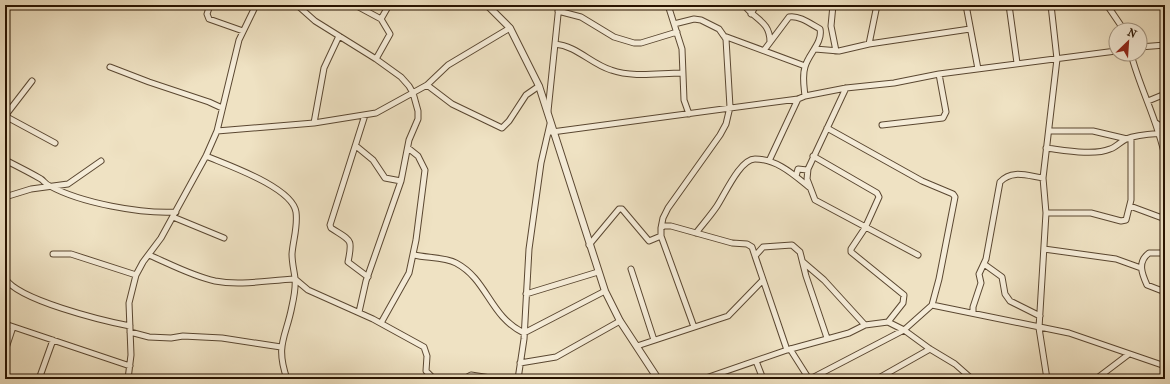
<svg xmlns="http://www.w3.org/2000/svg" width="1170" height="384" font-family="'IM FELL French Canon',serif">
	<style>
		.lines { fill: none; stroke-linecap: round; stroke-linejoin: round }
		.minor-casing { stroke: #5a4731; stroke-width: 7 }
		.tertiary-casing { stroke: #5a4731; stroke-width: 8 }
		.minor { stroke: #f5ecd8; stroke-width: 5 }
		.tertiary { stroke: #f5ecd8; stroke-width: 6 }
	</style>
	<rect width="100%" height="100%" fill="#efe2c3"/>
	<filter id="stains"><feTurbulence type="fractalNoise" baseFrequency=".005" numOctaves="4"/><feColorMatrix values="0 0 0 0 .2 0 0 0 0 .09 0 0 0 0 .02 0 0 0 .5 -.17"/></filter>
	<radialGradient id="worn" r=".72"><stop offset=".6" stop-color="#630" stop-opacity="0"/><stop offset="1" stop-color="#630" stop-opacity=".3"/></radialGradient>
	<g class="lines">
		<defs>
			<path id="minor" d="M210,5L207,14L209,19L243,31
				M297,5L315,21L376,59L401,77L409,86L413,93L418,111V119L409,140L401,181L366,281L359,312
				M355,5L381,19L389,5
				M668,5L682,49L684,100L689,114
				M744,5C755,20 770,21 770,42
				M833,5L831,26L836,51
				M966,5L978,69
				M1009,5L1017,63
				M1107,5L1124,30
				M558,11L581,17L614,37L634,43H641L677,32
				M751,14L756,5
				M724,36L805,66
				M555,44C577,46 591,64 611,70C634,78 659,73 682,73
				M869,44L877,5
				M1140,47L1165,45
				M765,49L789,17C799,15 811,24 820,29C823,43 808,54 805,67C802,76 804,86 805,96
				M815,49L839,51L869,44L970,29
				M1131,54C1140,89 1158,121 1165,157
				M376,59L390,34L381,19
				M110,67L149,82L209,102L222,108
				M427,85L452,104L502,128L509,121L526,95L539,86
				M846,88L808,169L807,179L815,200L918,255
				M1148,101L1165,94
				M548,111L559,5
				M365,115L330,225L331,228C351,241 353,238 348,262L368,277
				M5,116L55,143
				M5,116L32,81
				M314,123L324,68L339,36
				M1156,123L1165,129
				M882,125L943,118L946,112L939,74
				M217,131L314,123L376,113L427,85L448,65L510,28
				M1049,131H1093L1127,139
				M552,132L798,99L805,96L846,88L894,83L939,74L1116,51
				M356,146L373,160L385,178L401,181
				M1046,148C1063,150 1094,156 1110,149C1116,147 1120,142 1126,139C1138,134 1152,134 1165,133
				M206,156C227,165 292,187 296,212C298,227 293,240 292,254C292,263 294,270 295,278C296,287 294,297 292,306C286,338 275,344 287,379
				M813,156L877,193L879,197L865,228L851,249V252L904,295L903,303L888,322
				M5,160C17,166 29,172 41,179C44,181 46,185 50,186C81,203 141,214 176,212
				M769,161L798,99
				M796,176L798,169L807,170
				M5,197L31,189L68,184L101,161
				M1130,206L1165,219
				M1046,213H1091L1121,221L1126,220L1131,200V138
				M173,217L224,238
				M661,228L663,218L668,208L720,135L726,124L730,107L726,39L719,29L701,20L694,19L674,24
				M696,233C703,224 711,215 717,206C725,194 740,159 755,159C777,159 794,175 809,187
				M589,245L619,209H622L649,241L661,236
				M1044,249L1116,259L1141,268
				M1165,253H1149C1137,262 1142,274 1147,285L1165,292
				M53,254H71L136,275
				M149,255C170,264 192,276 215,281C241,286 269,280 295,279
				M414,255C427,258 445,257 456,263C488,280 489,316 524,333L605,291
				M803,262L824,280L865,325
				M984,264L1002,277L1005,294L1010,301L1040,316
				M631,269L654,340
				M5,278C17,300 104,321 130,326
				M295,279L308,290L373,319L424,347L427,356L426,371L434,379
				M526,294L598,272
				M932,305L1069,333L1165,366
				M973,313V307L981,283L979,274L986,259L1000,182C1012,169 1028,176 1043,178
				M381,323L409,273L416,240L425,170L418,156L408,148
				M5,324L130,366
				M694,327L661,236V228L664,226H671L732,243L747,244L752,247L755,256
				M130,332L149,337L171,338L183,336L222,338L281,347
				M637,346L728,316L762,281
				M790,349L809,379
				M787,350L755,256L763,247L792,245L800,252L806,276L827,338
				M5,351L13,327
				M756,361L763,379
				M520,363L556,357L620,321
				M39,379L53,340
				M128,379L131,355L129,303L136,275L143,262L161,238L206,156L217,131L239,40L256,5
				M464,379L471,375L497,379
				M518,379L524,339L529,249L541,163L550,124
				M703,379L787,350L849,333L865,325L888,322L904,330L930,349L955,364L972,379
				M810,379L904,330L932,305L939,279L955,197L953,194L922,181L827,128
				M877,379L930,349
				M1017,379H1027
				M1047,379L1039,328L1046,213L1043,178L1057,59L1051,5
				M1096,379L1129,354"/>
			<path id="tertiary" d="M487,5L510,28L539,86L605,291L620,321L658,379"/>
		</defs>
		<use href="#minor" class="minor-casing"/>
		<use href="#tertiary" class="tertiary-casing"/>
		<use href="#minor" class="minor"/>
		<use href="#tertiary" class="tertiary"/>
	</g>
	<rect width="1170" height="384" fill="none" stroke="#efe2c3" stroke-width="20"/>
	<rect x="6" y="6" width="1158" height="372" fill="none" stroke="#281300" stroke-width="2"/>
	<rect x="10" y="10" width="1150" height="364" fill="none" stroke="#281300"/>
	<g transform="translate(1128 42) rotate(25)"><circle r="19" fill="#f5ecd8" stroke="#a39582"/>
	<path d="M0-3L7 15L0 10L-7 15Z" fill="#8f2418"/>
	<text y="-6" font-size="11" font-weight="bold" text-anchor="middle" fill="#281300">N</text>
	</g>
	<rect width="100%" height="100%" filter="url(#stains)"/>
	<rect width="100%" height="100%" fill="url(#worn)"/>
</svg>
